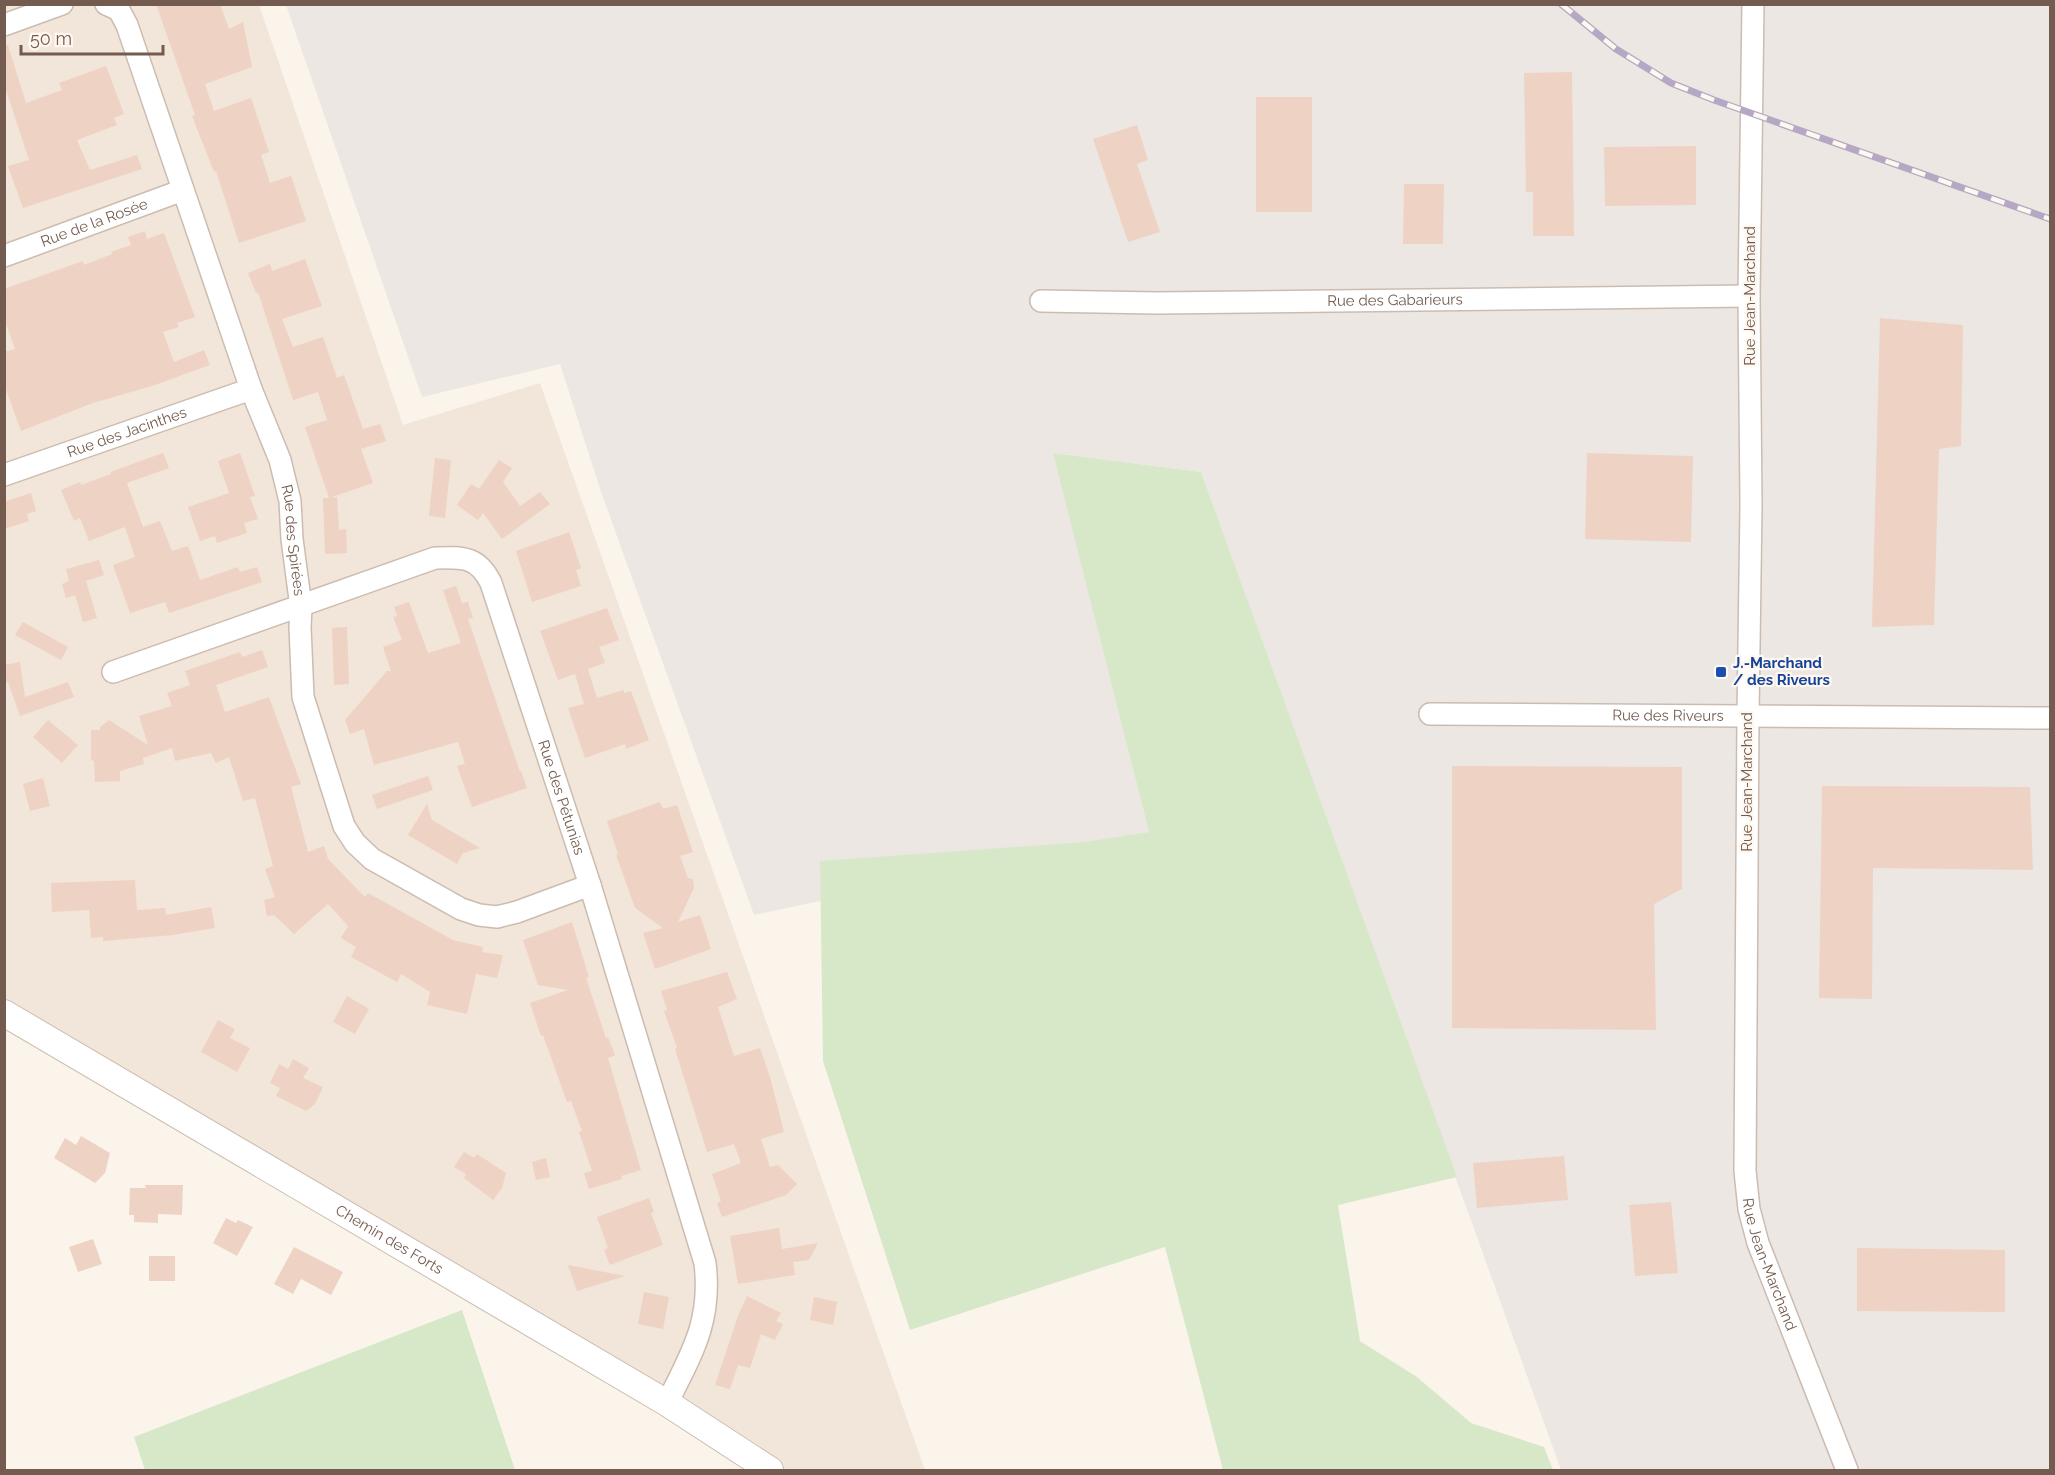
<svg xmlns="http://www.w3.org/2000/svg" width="2055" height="1475" font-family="Raleway,sans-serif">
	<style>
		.residential { fill: #f2e5d9 }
		.industrial { fill: #ece7e2 }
		.green { fill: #d7e8c9 }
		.building { fill: #eed3c4 }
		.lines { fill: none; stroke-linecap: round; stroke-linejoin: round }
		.minor-casing { stroke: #ccbcb0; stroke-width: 24 }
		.tertiary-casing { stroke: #ccbcb0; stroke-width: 28 }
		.minor { stroke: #fff; stroke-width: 21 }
		.tertiary { stroke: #fff; stroke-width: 26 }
		.rail-casing { stroke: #b6a8c4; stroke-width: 7 }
		.rail { stroke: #fef8f0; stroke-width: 4.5; stroke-dasharray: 14; stroke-linecap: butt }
		.transit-dot { fill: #1a4fb4; stroke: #fef8f0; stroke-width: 2 }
		.labels { text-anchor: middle; stroke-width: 4.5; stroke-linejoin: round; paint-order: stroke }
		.street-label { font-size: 15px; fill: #745b4f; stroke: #fef8f0 }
		.transit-label { font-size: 15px; font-weight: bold; fill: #164399; stroke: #fef8f0; text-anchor: start }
	</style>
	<rect width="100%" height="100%" fill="#fbf4ea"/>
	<path class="residential" d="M4,5H259L403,425L540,383L925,1470H758L5,1012Z"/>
	<path class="industrial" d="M286,5H2050V1470H1561L1201,472L1054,453L1149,832L754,915L601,492L560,364L422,397Z"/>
	<path class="green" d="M1053,453L1201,472L1457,1177L1338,1205L1360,1341L1417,1377L1471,1423L1544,1447L1553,1470H1223L1165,1247L910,1330L823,1061L820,861L1085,842L1149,832Z
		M462,1310L515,1470H145L134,1437Z"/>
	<path class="building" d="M156,4H220L229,29L243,22L252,67L205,84L214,111L251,98L269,152L261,155L270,183L291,176L306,221L239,243L216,171L214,172L192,116L195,115Z
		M8,45L26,103L62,90L59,83L106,66L124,114L114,118L117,125L77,140L90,170L137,155L142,169L23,208L8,166L29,160L4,84V46Z
		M1572,72L1574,236H1533V192H1526L1524,73Z
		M1256,97H1312V212H1256Z
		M1137,125L1148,160L1137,164L1160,232L1128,242L1093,139Z
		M1696,146V205L1605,206L1604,147Z
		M1404,184H1444L1443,244H1403Z
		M145,231L147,239L164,233L195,317L177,323L179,327L163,332L174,362L204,350L210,365L152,386L93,403L21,431L4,384V352L15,349L4,318V289L83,261L84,265L112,254L111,252L131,245L128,237Z
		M305,259L322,306L282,319L293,347L323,337L337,378L344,375L363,429L380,424L386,441L361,449L373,483L329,498L337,497L339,530L346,529L347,553L325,554L323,498H329L305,427L327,420L318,392L293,400L258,292L256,293L248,273L270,264L272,271Z
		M1880,318L1963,325L1961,446L1939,449L1934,625L1872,627Z
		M163,453L169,468L127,483L143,527L160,521L172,551L188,546L200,580L238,567L240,572L257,567L262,582L169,613L165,602L130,613L113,565L135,557L125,527L89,541L80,518L74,521L61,490L80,482L81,485L111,474L110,472Z
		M240,453L255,496L250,497L258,519L244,523L247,533L217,543L215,536L200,541L188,507L229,493L218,461Z
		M1587,453L1693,456L1691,542L1585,539Z
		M435,458L451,460L445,518L429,516Z
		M499,460L512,468L503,482L520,506L540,492L550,504L502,539L483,513L478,520L457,505L471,484L479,489Z
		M31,493L36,511L27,514L29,521L4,529V502Z
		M569,532L581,568L576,570L581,586L532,602L516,551Z
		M99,560L104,575L86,581L97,618L83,622L75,595L66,598L62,584L69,581L66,569Z
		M456,586L462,603L468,602L473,618L468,619L520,772L521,771L527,788L472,807L457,766L465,764L458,742L374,765L364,729L350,734L345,720L387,671H391L383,647L402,640L393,617L397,616L394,607L409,602L428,653L461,643L443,590Z
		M607,608L619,640L599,647L605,663L588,669L597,698L624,690V693L631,691L649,740L626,749L625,744L585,758L568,708L584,704L575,674L558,680L540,631Z
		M23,622L68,647L61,660L15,635Z
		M347,627L349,684L334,685L332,628Z
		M262,650L268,667L216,685L225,712L269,697L301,784L291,787L308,852L324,846L328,859L365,897L368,893L453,940L483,947L482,952L503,955L497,978L476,974L467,1014L427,1005L430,992L401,974L397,982L351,957L356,947L341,938L348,926L328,904L294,934L274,915L267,916L264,900L275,897L265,869L273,866L255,798L243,801L229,757L216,763L211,753L175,761L172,748L143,758L144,764L120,771V781L95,782L94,761L91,760V730H100V727L109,720L148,745L139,716L172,706L167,693L190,685L185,671L240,652L242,657Z
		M20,662L25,697L68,682L74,697L20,716L8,682H4V665Z
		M48,720L78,745L62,763L33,737Z
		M1452,766L1682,767V889L1654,904L1656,1030L1452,1028Z
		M428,776L433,790L377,809L372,795Z
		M43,778L50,806L30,811L23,784Z
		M1822,786L2030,787L2033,870L1873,868L1872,999L1819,998Z
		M660,802L663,809L677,805L693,852L680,856L688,878L693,879L694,888L678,922L700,915L711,949L655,969L643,933L663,928L635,908L616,855L618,854L607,821Z
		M427,804L432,820L480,848L463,853L457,864L408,835Z
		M135,880L137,910L165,908L166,915L211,907L215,928L173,935L103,941V937L91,938L89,910L52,912L51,883Z
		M572,922L589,977L586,978L606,1038L608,1037L615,1055L608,1058L641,1170L621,1176L622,1179L589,1189L584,1173L592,1171L579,1132L582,1131L571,1101L567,1102L543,1035L541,1036L530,1003L568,990L538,985L523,940Z
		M727,972L737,999L718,1007L734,1056L760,1048L770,1077L784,1132L761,1139L770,1167L778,1165L797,1184L786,1195L722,1217L717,1203L721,1201L712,1174L741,1163L734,1144L707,1152L675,1049L677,1048L664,1011L667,1010L661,991Z
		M347,996L369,1009L355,1034L333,1022Z
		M218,1020L235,1029L230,1038L250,1048L237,1072L201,1052Z
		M293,1059L309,1068L303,1078L323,1087L315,1104L306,1111L276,1096L280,1088L270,1083L279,1064L288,1069Z
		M81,1136L110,1153L105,1173L95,1183L54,1158L65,1138L76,1145Z
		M464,1152L474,1158L477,1154L506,1173L502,1188L493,1200L464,1178L466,1174L454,1167Z
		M1564,1156L1568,1200L1477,1208L1473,1163Z
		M546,1158L550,1177L536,1180L532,1162Z
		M145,1185H183L182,1215L158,1214V1223L134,1222V1215H129L130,1188H146Z
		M649,1198L654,1212L651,1213L663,1245L610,1265L604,1250L608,1248L597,1217Z
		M1671,1202L1678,1273L1635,1276L1629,1205Z
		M226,1218L236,1223L238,1220L253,1227L237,1256L213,1243Z
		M779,1228L782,1249L818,1243L809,1260L793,1262L795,1275L738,1284L730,1236Z
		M93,1239L102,1264L78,1272L69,1247Z
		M294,1247L343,1272L331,1295L301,1279L293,1294L274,1284Z
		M1857,1248L2005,1250V1312L1857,1311Z
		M149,1256H175V1281H149Z
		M568,1265L625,1276L577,1291Z
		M644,1292L669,1297L663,1329L638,1324Z
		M747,1296L781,1313L776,1321L783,1324L775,1340L761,1334L750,1368L738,1365L730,1389L715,1385L738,1316Z
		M814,1297L837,1302L833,1325L810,1320Z"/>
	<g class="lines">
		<defs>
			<g id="minor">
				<path id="s1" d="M106,4L119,10L127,25L251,389L280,460L290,501L292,539L301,607L300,627L303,697L344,826L355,843L372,859L461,909L479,915L497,917L517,912L590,885"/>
				<path id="s2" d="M1753,4L1749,296L1751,505L1748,716L1745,1171L1749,1209L1758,1243L1847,1470"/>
				<path d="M4,25L62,4"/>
				<path id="s3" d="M4,256L183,190"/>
				<path id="s4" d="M1041,301L1157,303L1749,296"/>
				<path id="s5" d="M4,475L251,389"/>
				<path id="s6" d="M113,672L435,558C462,557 478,556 491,583L590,885L705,1263C712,1321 692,1353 667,1403"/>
				<path id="s7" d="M1430,714L2050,718"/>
			</g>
			<g id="tertiary">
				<path id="s8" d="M4,1013L667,1403L770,1470"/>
			</g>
		</defs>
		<use href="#minor" class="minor-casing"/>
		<use href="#tertiary" class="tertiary-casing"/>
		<use href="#minor" class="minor"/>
		<use href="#tertiary" class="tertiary"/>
		<defs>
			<path id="rail" d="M1561,4L1616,49L1671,83L1714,100L2050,219"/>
		</defs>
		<use href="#rail" class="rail-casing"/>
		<use href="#rail" class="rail"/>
	</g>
	<rect class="transit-dot" x="1715" y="666" width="12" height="12" rx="3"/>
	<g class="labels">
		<g class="street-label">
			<text dy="5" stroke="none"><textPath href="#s3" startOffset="96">Rue de la Rosée</textPath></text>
			<text transform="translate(1750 296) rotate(-90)" y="5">Rue Jean-Marchand</text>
			<text dy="5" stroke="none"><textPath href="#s4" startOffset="354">Rue des Gabarieurs</textPath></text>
			<text dy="5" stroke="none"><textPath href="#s5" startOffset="130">Rue des Jacinthes</textPath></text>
			<text dy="5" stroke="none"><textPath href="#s1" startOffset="574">Rue des Spirées</textPath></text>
			<text dy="5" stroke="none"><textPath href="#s7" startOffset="238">Rue des Riveurs</textPath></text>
			<text transform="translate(1747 782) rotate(-90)" y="5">Rue Jean-Marchand</text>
			<text dy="5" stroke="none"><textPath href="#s6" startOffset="634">Rue des Pétunias</textPath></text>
			<text dy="5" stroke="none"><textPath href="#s8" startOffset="447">Chemin des Forts</textPath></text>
			<text dy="5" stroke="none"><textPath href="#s2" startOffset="1264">Rue Jean-Marchand</textPath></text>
		</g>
		<g class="transit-label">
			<text x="1733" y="668">J.-Marchand<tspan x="1733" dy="17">/ des Riveurs</tspan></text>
		</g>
	</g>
	<rect width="2055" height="1475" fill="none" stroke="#745b4f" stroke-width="12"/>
	<path d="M21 45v9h142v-9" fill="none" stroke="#745b4f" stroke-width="3"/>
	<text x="30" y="45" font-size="18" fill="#745b4f" stroke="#fef8f0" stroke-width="4.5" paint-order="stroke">50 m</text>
</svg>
